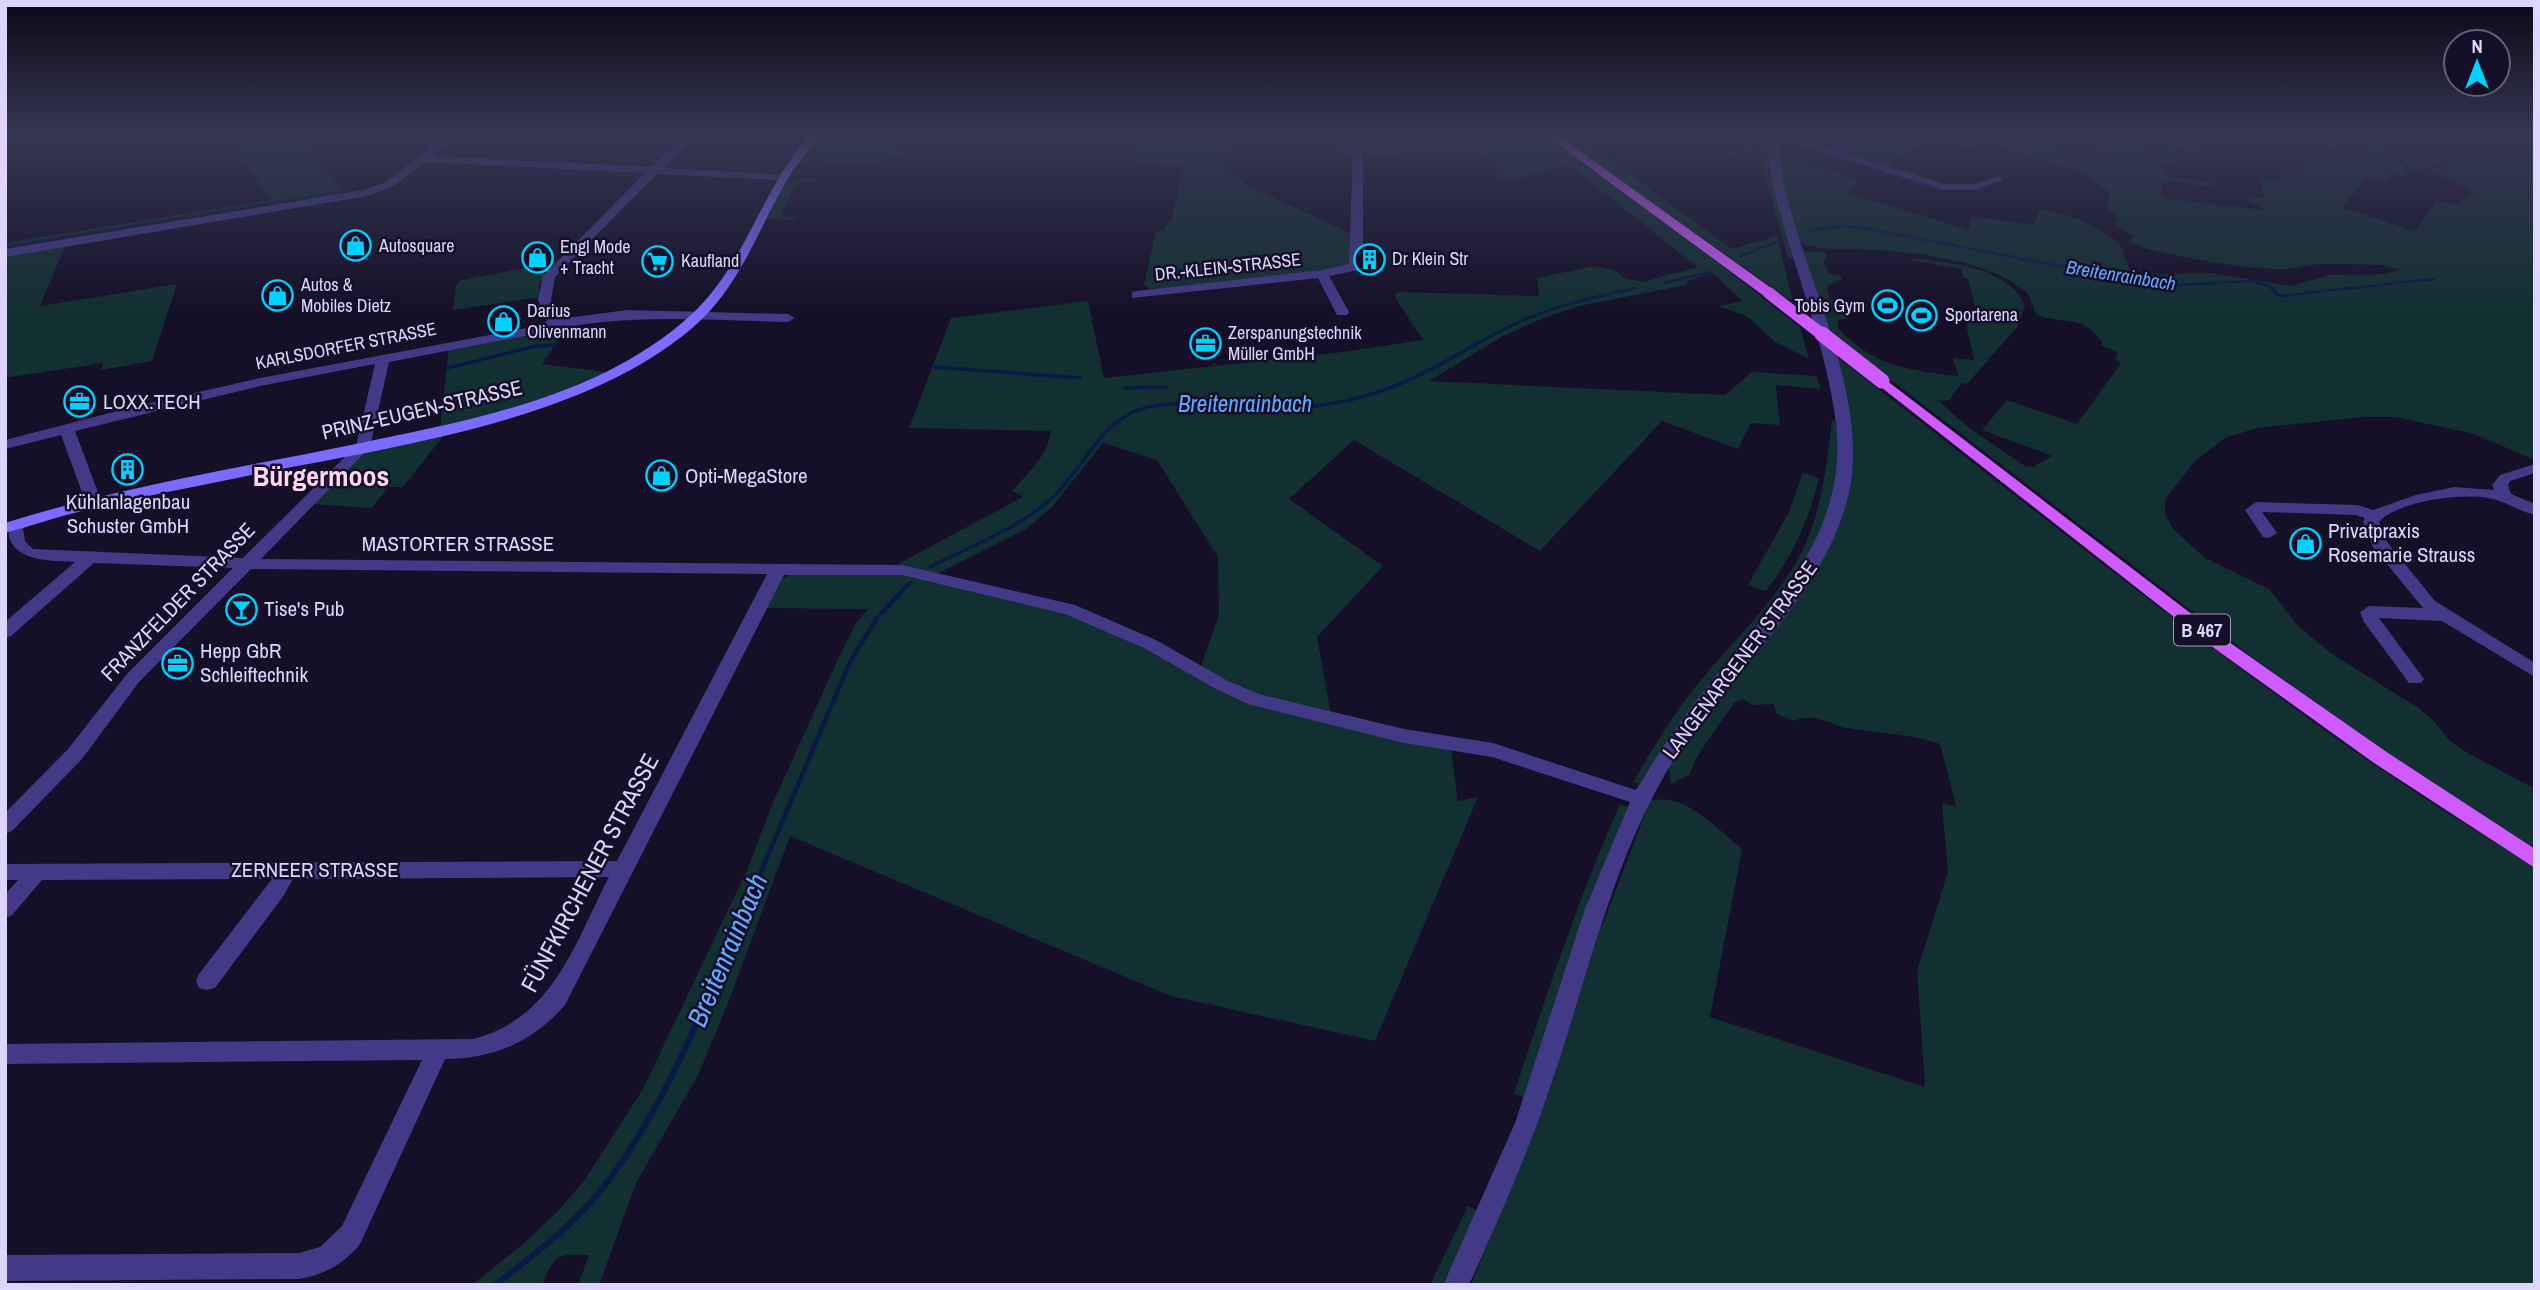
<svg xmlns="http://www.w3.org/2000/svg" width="2540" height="1290" font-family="'Archivo Narrow',sans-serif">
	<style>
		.green { fill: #122f31 }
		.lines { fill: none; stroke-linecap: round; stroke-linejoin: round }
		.stream-far3 { stroke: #091a45; stroke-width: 2.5 }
		.stream-far2 { stroke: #091a45; stroke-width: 3.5 }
		.stream-far1 { stroke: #091a45; stroke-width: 4.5 }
		.stream { stroke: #091a45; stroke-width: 6 }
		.street { fill: #423987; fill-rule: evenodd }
		.secondary { fill: #7b6bff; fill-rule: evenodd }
		.primary { fill: #cf5bff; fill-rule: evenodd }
		.primary-bridge-far1 { stroke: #cf5bff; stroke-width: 12 }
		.primary-bridge { stroke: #cf5bff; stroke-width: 15 }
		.labels { text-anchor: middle; stroke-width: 5; stroke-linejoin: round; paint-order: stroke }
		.far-poi-label { font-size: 18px; fill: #ddd4ff; stroke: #150f27; text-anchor: start }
		.far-street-label { font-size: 18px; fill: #ddd4ff; stroke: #150f27 }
		.far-water-label { font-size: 19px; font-style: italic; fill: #62aaff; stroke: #150f27 }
		.shield { fill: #150f27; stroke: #a199be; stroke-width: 2 }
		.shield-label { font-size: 19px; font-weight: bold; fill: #ddd4ff }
		.poi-label { font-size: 21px; fill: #ddd4ff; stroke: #150f27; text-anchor: start }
		.street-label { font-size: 21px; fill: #ddd4ff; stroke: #150f27 }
		.water-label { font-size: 23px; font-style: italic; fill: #62aaff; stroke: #150f27 }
		.near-street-label { font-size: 24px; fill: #ddd4ff; stroke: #150f27 }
		.district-label { font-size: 28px; font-weight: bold; fill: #ffd6ed; stroke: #150f27 }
		.near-water-label { font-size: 28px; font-style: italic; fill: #62aaff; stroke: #150f27 }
	</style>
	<rect width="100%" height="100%" fill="#150f27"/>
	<path class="green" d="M226,134H352L307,145L344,192L5,247V243L270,200Z
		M1141,134H1225L1237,149L1213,155L1247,185L1352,234L1351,263L1344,268L1152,291L1144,285L1156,231H1164L1168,222H1171L1184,166L1135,164Z
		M1241,134H1330L1352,150L1353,155L1344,154L1327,145Z
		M1406,134H1542L1667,223L1800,327L1809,359L1775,342L1748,317L1719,306L1742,301L1713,273L1689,280L1686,285L1579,306L1541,319L1503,336L1429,381L1725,395L1752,372L1816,376L1821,389L1776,385L1780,425L1751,423L1738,449L1662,421L1540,551L1354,440L1289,499L1383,566L1317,637L1331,715L1260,696L1200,669L1219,614L1218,557L1157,460L1103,443L1051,508L1026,529L937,574L896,565L1023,497L1012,491C1028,473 1048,455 1051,431L909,428L951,318L1088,301L1104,378L1335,353L1423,340L1397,301L1395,294L1400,292L1539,296L1537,278L1594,266L1614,270L1624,278L1643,282L1697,267L1570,165C1544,168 1524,180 1499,180L1494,159L1480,153L1363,155L1360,147Z
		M1555,134H1574L1732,249L1777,236L1793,302Z
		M1661,134H1731L1714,137L1729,149L1749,146L1735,134H1759L1757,151L1731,155L1704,135L1670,139Z
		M1763,134H1770L1771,176L1793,259L1788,258L1761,160Z
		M1869,134H1925L1968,142L2002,137L2038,140L2055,145L2063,152L2115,164L2092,146L2103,134H2157L2139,152L2155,157L2173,139L2200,140L2201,152L2174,148L2176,165L2162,163L2164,175L2213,183V187L2170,181L2160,184L2164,198L2262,210V206L2250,204L2248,196L2264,198L2260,178L2281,182L2280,168L2304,170L2305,164L2310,159L2325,161L2324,155L2332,151L2353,157L2370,147L2352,136C2373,130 2397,154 2407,171L2403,176L2392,173L2385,182L2367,177L2342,208L2415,231L2437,200L2459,206L2462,200L2475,193L2431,170L2449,168L2444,164L2479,160L2497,164L2479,159H2535V460L2474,434L2395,417H2363L2257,428L2225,438L2196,460L2165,499V514L2173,529L2205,558L2269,589L2298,626L2332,654L2417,707L2434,721L2449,740L2466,752L2535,789V850L2387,753L2248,654L1887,377L1824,325L1802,251L1825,252L1827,256L1823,262L1829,273L1840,275L1842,279L1829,285L1827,289L1831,299L1843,302V307H1839L1838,310L1845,313L1847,319L1838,320V328C1875,367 1907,370 1958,376L1953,358L1974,360L1965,319L1978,320L1968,279L1963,278L1962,269L1911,260L1910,258C1948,263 2007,266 2025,305L2018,326L1967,384L1962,383L1949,400L1939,401L1968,427L2025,466L2033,467L2052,456L1982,430L2007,400L2077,424L2121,363L2115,360L2118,352L2101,346L2102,342C2083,314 2064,325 2037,315C2031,307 2033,298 2025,291C1988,259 1907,251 1859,249C1841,248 1817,251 1800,242L1781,178L1777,151L1859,182L1849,193L1968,230L1972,217L2034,225L2040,208L2081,220L2119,242L2132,275L2213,273L2291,286L2330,275L2385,274L2400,270L2383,265C2354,265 2318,261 2293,268C2274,274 2143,254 2130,241L2133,237L2113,223L2120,221L2107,206L2110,193L2084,173L1993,145L1968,148L1926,144L1910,150L1884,167L1830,150Z
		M2246,134H2339L2327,142L2290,138L2291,143L2252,141Z
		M2367,134H2373L2425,157L2535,150V158C2505,157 2473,154 2444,161C2437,162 2422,173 2410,170L2401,156L2406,155Z
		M820,136L903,148L909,152L875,162L799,161Z
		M806,178L823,180L799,183L792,190L781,215L795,218V220L767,219L785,183Z
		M65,246L40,306L177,284L152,361L101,370L103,363L5,378V256Z
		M553,263L539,285V297L453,310L456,286L461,280Z
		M569,325L542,364L607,372L541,400L440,428L449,348Z
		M1833,354C1996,479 2158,611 2326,731C2394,780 2465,824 2535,868V1285H1471L1550,1089L1598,936L1650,801C1686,792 1716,828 1742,849L1710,1017L1925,1087L1917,971L1948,872L1942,803L1956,806L1940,744C1907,733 1881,734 1847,728C1836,726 1826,720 1815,718C1808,717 1800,717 1794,721L1777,714L1773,704L1752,705L1744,699L1734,703L1698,755L1689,775L1671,784L1669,768L1684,743L1807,586L1841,522L1853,467L1852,430Z
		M1832,420L1835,421C1837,431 1839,442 1839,452C1843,535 1769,608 1722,667C1692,705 1664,743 1639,784L1633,782C1654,747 1675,711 1701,680C1737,636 1785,593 1807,540C1823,501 1827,461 1832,420Z
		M445,434L403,487H389L371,508L311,504L367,450Z
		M1803,472L1819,478C1809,520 1792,557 1766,591L1748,585L1789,512Z
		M796,571L898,572L998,595L1096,622L1222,689L1451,749L1458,801L1478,797L1375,1041L1171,996L790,836L728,1003L699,1073L636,1183L599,1285H578L589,1255C556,1254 555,1254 542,1285H472L523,1244L558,1211L584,1181L643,1089L748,868L771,807L839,657L856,623L868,609L766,608L781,580Z
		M1620,804L1628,807L1584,917L1526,1098L1514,1094C1546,996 1578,899 1620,804Z
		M1468,1206L1478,1211L1442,1285H1430Z"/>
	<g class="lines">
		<path class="stream-far3" d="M1275,134L1343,146
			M1661,134L1667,138
			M1672,140L1685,148
			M1368,149L1431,146L1486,134
			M5,151L113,134
			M1807,231L1840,226L1870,229L2160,286L2252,281L2269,286L2279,296L2434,279
			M5,247L337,192
			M1740,256L1777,242
			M1664,283L1711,272
			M1491,336C1535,311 1586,298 1636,288"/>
		<path class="stream-far2" d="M934,367L1081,378
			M448,368L536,346L555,345
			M1125,388L1166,387
			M930,567C969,547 1017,529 1050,500C1080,473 1096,429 1133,412C1174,394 1251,409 1297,407C1376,404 1428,372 1494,334
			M905,587L911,582"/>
		<path class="stream-far1" d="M749,900L850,662L876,619L908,585"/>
		<path class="stream" d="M495,1285C536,1253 578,1222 609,1180C671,1096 709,994 750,898"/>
		<path class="street" d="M448,134H460L433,156L652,167L685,134H696L664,168L786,175L788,177L782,180L657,174L555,277L551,300L559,319L627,310L788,314L795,318L788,322C701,320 620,312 535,334L389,362L370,447L261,559L902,565L1075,605L1156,640L1228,681L1259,694L1404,729L1493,743L1636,790C1659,751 1684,715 1712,680C1778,598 1851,531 1835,416C1824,338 1792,265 1774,190L1769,162L1770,134H1783L1945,184H1975L1998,176L2004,179L1976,190H1944L1780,140C1779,174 1789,206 1799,238C1822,311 1863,405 1851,482C1835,582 1740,663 1684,744C1619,840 1594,954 1558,1064C1534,1139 1502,1212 1469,1285H1443L1515,1123L1585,909L1630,802L1492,757L1404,743L1248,704L1216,689L1144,648L1065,614L902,575H784L565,1005C533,1042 493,1059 445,1059L360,1244C344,1264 324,1275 299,1279L5,1281V1255L299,1253L320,1247L342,1226L422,1060L5,1064V1044L473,1039C554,1018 574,944 609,877L293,879L284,895L215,988L207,990L199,988L196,981L199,974L272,879L42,880L12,915L5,918V894L18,880H5V864L617,861L767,574L251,569L139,682L82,759L12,831L5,834V813L68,749L127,674L233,568L94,563L11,636L5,638V622L75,562C51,561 0,562 10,521H22L25,541L33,549L243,558L356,446L375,364L260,386L75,431L99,495L98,504L90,509L82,504L83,495L61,435L5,449V440L137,406L260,378L532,327L547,321L538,300L543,276L645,173L425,162L394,186L367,196L5,257V249L364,190L386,182Z
			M1330,134H1342L1363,150V262L1358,270L1329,276L1349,312L1347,315H1337L1318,278L1132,298V292L1137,291L1322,270L1349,264L1353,151Z
			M2346,134H2359L2335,148L2326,146Z
			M2535,464V473L2510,481L2508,485L2511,494L2535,504V515C2519,511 2505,501 2488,498C2461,493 2398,501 2379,522L2387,542L2435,601L2535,663V677L2442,621L2379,618L2424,679L2421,683H2409L2364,622L2360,612L2369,606L2423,608L2373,547L2363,522L2365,518L2356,515L2262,512L2277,533L2269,538L2263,537L2245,510L2256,502L2358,505L2373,510L2416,495L2454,487L2494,490L2492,485L2500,475Z"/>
		<path class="secondary" d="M811,134H822C810,149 797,163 787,180C759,228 742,280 702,319C593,423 384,447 242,477C188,488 135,498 82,511C56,517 31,526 5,533V523C119,487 239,468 356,444C471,420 602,397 692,314C746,264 761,188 811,134Z"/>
		<path class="primary" d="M1544,134H1556L1774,290V296H1764Z
			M1882,377L2219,635L2388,753L2535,849V868L2374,763L2207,643L1877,384V378Z"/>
		<path class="primary-bridge-far1" d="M1769,293L1824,336"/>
		<path class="primary-bridge" d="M1822,334L1882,381"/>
	</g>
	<linearGradient id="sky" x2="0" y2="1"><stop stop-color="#0c0815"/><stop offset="0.43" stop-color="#353752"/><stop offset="1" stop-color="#353752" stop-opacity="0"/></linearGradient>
	<rect width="2540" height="315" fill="url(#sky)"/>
	<defs>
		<symbol id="shop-ring" viewBox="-11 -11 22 22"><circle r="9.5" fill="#150f27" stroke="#00d2ff" stroke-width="1.5"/><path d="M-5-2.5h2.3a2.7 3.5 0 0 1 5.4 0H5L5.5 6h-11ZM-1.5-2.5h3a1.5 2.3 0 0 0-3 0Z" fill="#00d2ff"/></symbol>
		<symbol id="building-ring" viewBox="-11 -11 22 22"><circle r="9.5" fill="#150f27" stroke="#00d2ff" stroke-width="1.5"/><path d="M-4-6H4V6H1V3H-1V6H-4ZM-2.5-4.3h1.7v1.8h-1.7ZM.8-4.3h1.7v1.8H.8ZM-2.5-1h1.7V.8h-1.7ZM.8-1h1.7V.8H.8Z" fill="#00d2ff"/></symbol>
		<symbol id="supermarket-ring" viewBox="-11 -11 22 22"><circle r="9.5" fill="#150f27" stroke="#00d2ff" stroke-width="1.5"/><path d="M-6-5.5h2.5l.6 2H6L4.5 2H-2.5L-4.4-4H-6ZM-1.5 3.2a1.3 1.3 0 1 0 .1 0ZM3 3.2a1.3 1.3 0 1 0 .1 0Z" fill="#00d2ff"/></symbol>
		<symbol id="stadium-ring" viewBox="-11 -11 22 22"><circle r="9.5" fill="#150f27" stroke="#00d2ff" stroke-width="1.5"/><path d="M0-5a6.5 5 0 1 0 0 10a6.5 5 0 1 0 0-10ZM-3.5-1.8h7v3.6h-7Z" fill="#00d2ff"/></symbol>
		<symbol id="office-ring" viewBox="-11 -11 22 22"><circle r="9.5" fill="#150f27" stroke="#00d2ff" stroke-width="1.5"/><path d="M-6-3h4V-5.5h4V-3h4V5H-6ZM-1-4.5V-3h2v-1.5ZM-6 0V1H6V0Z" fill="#00d2ff"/></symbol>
		<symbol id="bar-ring" viewBox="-11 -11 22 22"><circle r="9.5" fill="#150f27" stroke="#00d2ff" stroke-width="1.5"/><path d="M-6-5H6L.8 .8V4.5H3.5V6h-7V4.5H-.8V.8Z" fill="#00d2ff"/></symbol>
	</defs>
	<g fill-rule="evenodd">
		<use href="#shop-ring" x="338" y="228" width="35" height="35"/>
		<use href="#shop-ring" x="520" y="240" width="35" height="35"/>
		<use href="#building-ring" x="1352" y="242" width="35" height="35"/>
		<use href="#supermarket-ring" x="640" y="244" width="35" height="35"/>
		<use href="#shop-ring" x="260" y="278" width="35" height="35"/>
		<use href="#stadium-ring" x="1870" y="288" width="35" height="35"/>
		<use href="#stadium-ring" x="1904" y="298" width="35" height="35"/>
		<use href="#shop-ring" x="486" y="304" width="35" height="35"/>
		<use href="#office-ring" x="1188" y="326" width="35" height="35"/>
		<use href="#office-ring" x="62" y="384" width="35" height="35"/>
		<use href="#building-ring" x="110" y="452" width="35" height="35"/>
		<use href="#shop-ring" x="644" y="458" width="35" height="35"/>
		<use href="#shop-ring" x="2288" y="526" width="35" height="35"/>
		<use href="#bar-ring" x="224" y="592" width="35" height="35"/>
		<use href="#office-ring" x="160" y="646" width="35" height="35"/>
	</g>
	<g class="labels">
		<g class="far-poi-label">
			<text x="379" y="252">Autosquare</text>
			<text x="560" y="253">Engl Mode<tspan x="560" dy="21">+ Tracht</tspan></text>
			<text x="1392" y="265">Dr Klein Str</text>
			<text x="681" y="267">Kaufland</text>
			<text x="301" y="291">Autos &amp;<tspan x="301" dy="21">Mobiles Dietz</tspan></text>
			<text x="1865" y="312" text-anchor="end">Tobis Gym</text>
			<text x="527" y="317">Darius<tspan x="527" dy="21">Olivenmann</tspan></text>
			<text x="1945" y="321">Sportarena</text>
			<text x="1228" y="339">Zerspanungstechnik<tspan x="1228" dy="21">Müller GmbH</tspan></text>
		</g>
		<g class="far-street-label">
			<text transform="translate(1228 267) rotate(-6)" y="6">DR.-KLEIN-STRASSE</text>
			<text transform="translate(346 346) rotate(-11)" y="6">KARLSDORFER STRASSE</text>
		</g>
		<g class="far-water-label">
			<text transform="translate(2121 275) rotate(9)" y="7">Breitenrainbach</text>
		</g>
		<rect class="shield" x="2174" y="614.5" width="56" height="31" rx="5"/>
		<g class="shield-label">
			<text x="2202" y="637">B 467</text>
		</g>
		<g class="poi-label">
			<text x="103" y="409">LOXX.TECH</text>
			<text x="685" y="483">Opti-MegaStore</text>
			<text x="128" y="509" text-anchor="middle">Kühlanlagenbau<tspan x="128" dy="24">Schuster GmbH</tspan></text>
			<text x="2328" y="538">Privatpraxis<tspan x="2328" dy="24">Rosemarie Strauss</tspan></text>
			<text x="264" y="616">Tise's Pub</text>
			<text x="200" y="658">Hepp GbR<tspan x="200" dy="24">Schleiftechnik</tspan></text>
		</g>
		<g class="street-label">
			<text transform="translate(422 410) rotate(-13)" y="7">PRINZ-EUGEN-STRASSE</text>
			<text x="458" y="551">MASTORTER STRASSE</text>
			<text transform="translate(178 602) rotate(-46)" y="7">FRANZFELDER STRASSE</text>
			<text transform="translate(1740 660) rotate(-53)" y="7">LANGENARGENER STRASSE</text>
			<text x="315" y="877">ZERNEER STRASSE</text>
		</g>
		<g class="water-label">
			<text x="1245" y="412">Breitenrainbach</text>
		</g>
		<g class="near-street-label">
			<text transform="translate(590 873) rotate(-62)" y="8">FÜNFKIRCHENER STRASSE</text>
		</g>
		<g class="district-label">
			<text x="321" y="486">Bürgermoos</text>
		</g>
		<g class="near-water-label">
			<text transform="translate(727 950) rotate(-67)" y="10">Breitenrainbach</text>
		</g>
	</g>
	<rect width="2540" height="1290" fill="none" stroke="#ddd4ff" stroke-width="14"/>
	<g transform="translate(2477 63)"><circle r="33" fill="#150f27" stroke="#655e7d" stroke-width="2"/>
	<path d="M0-5L12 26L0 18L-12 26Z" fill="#00d2ff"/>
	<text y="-10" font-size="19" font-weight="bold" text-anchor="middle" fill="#ddd4ff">N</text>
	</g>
</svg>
